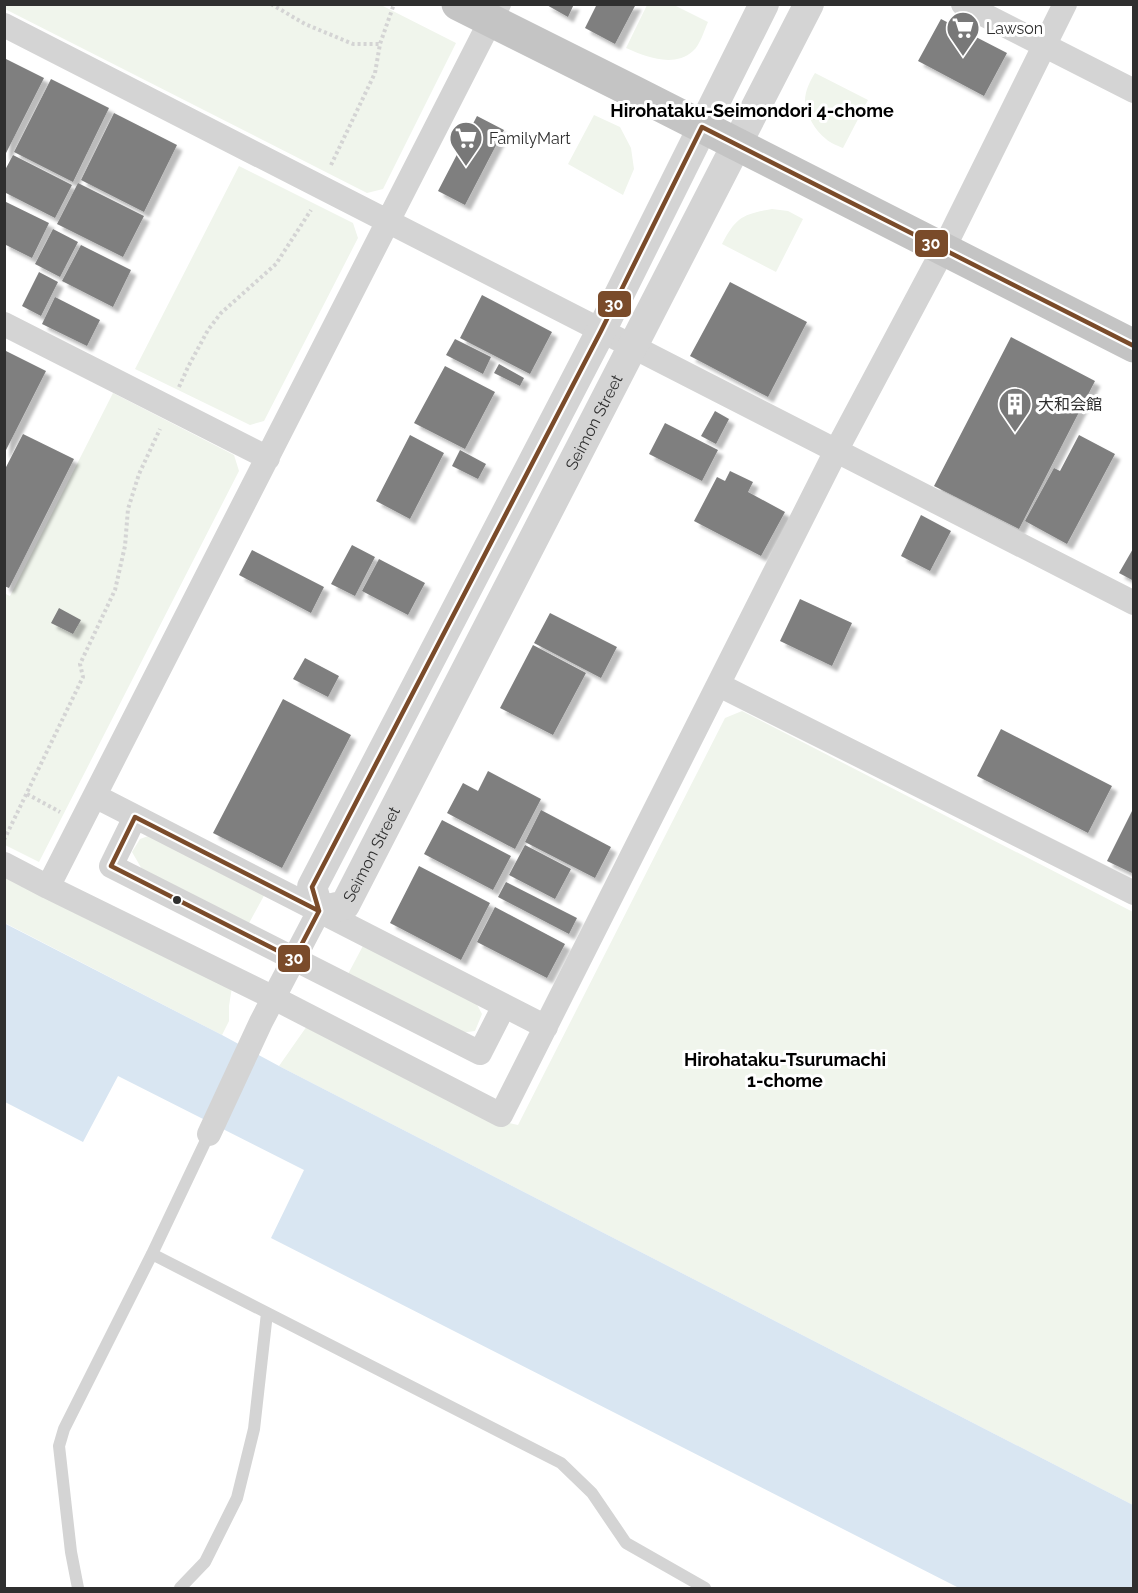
<svg xmlns="http://www.w3.org/2000/svg" width="1138" height="1593" font-family="Raleway,'Noto Sans JP',sans-serif">
	<style>
		.green { fill: #f0f5ec }
		.water { fill: #d9e6f2 }
		.building { fill: #7f7f7f; filter: url(#shadow) }
		.lines { fill: none; stroke-linecap: round; stroke-linejoin: round }
		.path { stroke: #d4d4d4; stroke-width: 4; stroke-dasharray: 3 3; stroke-linecap: butt }
		.service { stroke: #d4d4d4; stroke-width: 12 }
		.minor { stroke: #d4d4d4; stroke-width: 24 }
		.tertiary { stroke: #d4d4d4; stroke-width: 30 }
		.trunk { stroke: #c4c4c4; stroke-width: 33 }
		.bus-1-casing { stroke: #fff; stroke-width: 9 }
		.bus-1 { stroke: #7a4b2a; stroke-width: 4.5 }
		.bus-dot { fill: #2f2f2f; stroke: #fff; stroke-width: 2 }
		.labels { text-anchor: middle; stroke-width: 6; stroke-linejoin: round; paint-order: stroke }
		.poi-label { font-size: 16px; fill: #2f2f2f; stroke: #fff; text-anchor: start }
		.street-label { font-size: 16px; fill: #2f2f2f; stroke: #fff }
		.neighbourhood-label { font-size: 18px; font-weight: bold; fill: #000; stroke: #fff }
		.line-badge { stroke: #fff; stroke-width: 2 }
		.badge-label { font-size: 16px; text-anchor: middle; font-weight: bold; fill: #fff }
	</style>
	<defs>
		<filter id="shadow"><feDropShadow dx="5.5" dy="5.5" stdDeviation="1.5" flood-color="#0004"/></filter>
	</defs>
	<rect width="100%" height="100%" fill="#fff"/>
	<path class="green" d="M4,5H381L456,43L383,189L367,193L5,9Z
		M647,5H674L708,22C704,31 700,45 693,51C674,68 646,57 626,48Z
		M815,73L868,100L843,148C838,146 830,143 826,139C815,131 806,114 805,101C805,91 810,81 815,73Z
		M594,115L620,127L631,148L634,169L623,195L568,164Z
		M239,166L353,223L358,238L264,421L250,425L135,369Z
		M772,209L788,211L803,219L776,272L722,244C736,217 743,214 772,209Z
		M113,393L234,455L239,471L39,862L5,845L4,593L10,596Z
		M742,711L1133,912V1505L279,1066L307,1026L495,1120L518,1125L725,718Z
		M151,835L266,892L248,925L143,871L132,852L140,839Z
		M4,871L232,987L229,1006V1021L222,1035L5,923Z
		M365,942L473,997L482,1014L475,1031L460,1033L347,976Z"/>
	<path class="water" d="M4,923L222,1035L279,1066L1133,1505V1588H959L271,1238L304,1170L118,1076L83,1142L5,1102Z"/>
	<path class="building" d="M545,4H574L568,17Z
		M597,4H636L615,44L585,28Z
		M941,19L1007,53L984,96L918,61Z
		M4,58L44,78L4,157Z
		M51,79L109,108L73,182L14,152Z
		M114,113L177,145L144,212L81,180Z
		M477,116L504,130L465,205L438,191Z
		M13,155L72,185L55,218L4,192V172Z
		M78,183L144,216L123,257L57,224Z
		M4,201L49,223L32,258L4,244Z
		M53,229L78,242L60,277L35,264Z
		M81,245L131,270L113,307L62,281Z
		M39,272L58,282L41,316L22,306Z
		M730,282L807,322L768,397L690,356Z
		M482,295L552,332L530,374L460,338Z
		M55,297L100,320L87,346L42,324Z
		M1011,337L1095,381L1019,529L934,486Z
		M455,339L491,357L483,374L446,355Z
		M4,350L46,371L4,454Z
		M499,364L524,378L520,386L494,373Z
		M445,366L495,392L465,449L414,423Z
		M715,411L729,419L716,444L701,436Z
		M665,423L718,450L702,481L649,454Z
		M23,434L74,459L9,588L4,586V471Z
		M410,435L444,453L410,519L376,501Z
		M1079,435L1115,454L1067,544L1025,521L1054,468L1060,471Z
		M460,450L486,464L478,479L452,466Z
		M730,471L753,482L748,492L785,512L761,556L694,521L717,477L725,481Z
		M921,515L951,531L930,571L901,556Z
		M352,545L375,557L355,596L331,584Z
		M1134,547V581L1119,573Z
		M252,550L324,587L311,613L239,575Z
		M379,559L425,583L408,615L362,591Z
		M800,599L852,623L832,666L780,641Z
		M59,608L81,620L73,634L51,623Z
		M550,613L617,647L601,678L534,643Z
		M533,645L586,673L553,735L500,708Z
		M305,658L339,676L328,697L293,679Z
		M283,699L351,735L282,868L213,833Z
		M1001,729L1112,786L1088,833L977,776Z
		M488,771L541,799L515,849L447,813L463,783L478,791Z
		M1134,807V874L1107,861Z
		M541,810L611,847L595,878L525,842Z
		M442,820L511,856L493,890L424,854Z
		M525,845L571,869L555,899L509,875Z
		M419,866L490,903L461,960L390,923Z
		M506,882L577,918L569,934L498,897Z
		M495,907L565,944L547,978L477,942Z"/>
	<g class="lines">
		<path class="path" d="M271,4L305,24L353,44H380
			M331,165L375,73L380,44L394,4
			M179,387L188,367L208,330L221,313L276,264L311,210
			M27,794L60,812
			M4,840L83,677L80,664L115,590L125,546L128,509L139,474L160,429"/>
		<path class="service" d="M152,1254L561,1463L592,1493L626,1543L705,1588
			M78,1588L71,1552L59,1446L64,1429L152,1254L209,1134
			M180,1588L205,1562L237,1498L254,1429L267,1313"/>
		<path class="minor" d="M963,4L1134,91
			M4,25L1134,603
			M4,324L268,458
			M719,685L1134,893
			M95,796L546,1027
			M135,817L111,866L480,1053L504,1006
			M4,864L48,887L274,998L501,1115L836,451L943,250L1065,4
			M48,887L499,4
			M209,1134L261,1022L319,911"/>
		<path class="tertiary" id="s1" d="M764,4L601,331L312,887L319,911L345,905L809,4"/>
		<path class="trunk" d="M458,4L632,91L1134,346"/>
		<defs>
			<path id="bus-1" d="M135,817L319,911L294,959L111,866Z
				M319,911L312,887L601,331L702,127L1134,346"/>
		</defs>
		<use href="#bus-1" class="bus-1-casing"/>
		<use href="#bus-1" class="bus-1"/>
	</g>
	<defs>
		<symbol id="supermarket-pin" viewBox="-11 -11 22 30"><path d="M0 17L-7.5 6A9.5 9.5 0 1 1 7.5 6Z" fill="#787878" stroke="#fff"/><path d="M-6-5.5h2.5l.6 2H6L4.5 2H-2.5L-4.4-4H-6ZM-1.5 3.2a1.3 1.3 0 1 0 .1 0ZM3 3.2a1.3 1.3 0 1 0 .1 0Z" fill="#fff"/></symbol>
		<symbol id="building-pin" viewBox="-11 -11 22 30"><path d="M0 17L-7.5 6A9.5 9.5 0 1 1 7.5 6Z" fill="#787878" stroke="#fff"/><path d="M-4-6H4V6H1V3H-1V6H-4ZM-2.5-4.3h1.7v1.8h-1.7ZM.8-4.3h1.7v1.8H.8ZM-2.5-1h1.7V.8h-1.7ZM.8-1h1.7V.8H.8Z" fill="#fff"/></symbol>
	</defs>
	<g fill-rule="evenodd">
		<use href="#supermarket-pin" x="944" y="9" width="38" height="52"/>
		<use href="#supermarket-pin" x="447" y="119" width="38" height="52"/>
		<use href="#building-pin" x="996" y="385" width="38" height="52"/>
	</g>
	<circle class="bus-dot" cx="177" cy="900" r="5"/>
	<g class="labels">
		<g class="poi-label">
			<text x="986" y="34">Lawson</text>
			<text x="489" y="144">FamilyMart</text>
			<text x="1038" y="410">大和会館</text>
		</g>
		<g class="street-label">
			<text dy="6" stroke="none"><textPath href="#s1" startOffset="1587">Seimon Street</textPath></text>
			<text dy="6" stroke="none"><textPath href="#s1" startOffset="1101">Seimon Street</textPath></text>
		</g>
		<g class="neighbourhood-label">
			<text x="752" y="117">Hirohataku-Seimondori 4-chome</text>
			<text x="785" y="1066">Hirohataku-Tsurumachi<tspan x="785" dy="21">1-chome</tspan></text>
		</g>
	</g>
	<g class="line-badge">
		<rect x="914" y="229" width="35" height="29" rx="6" fill="#7a4b2a"/>
		<rect x="597" y="290" width="35" height="28" rx="6" fill="#7a4b2a"/>
		<rect x="277" y="944" width="34" height="29" rx="6" fill="#7a4b2a"/>
	</g>
	<g class="badge-label">
		<text x="931" y="249">30</text>
		<text x="614" y="310">30</text>
		<text x="294" y="964">30</text>
	</g>
	<rect width="1138" height="1593" fill="none" stroke="#2f2f2f" stroke-width="12"/>
</svg>
